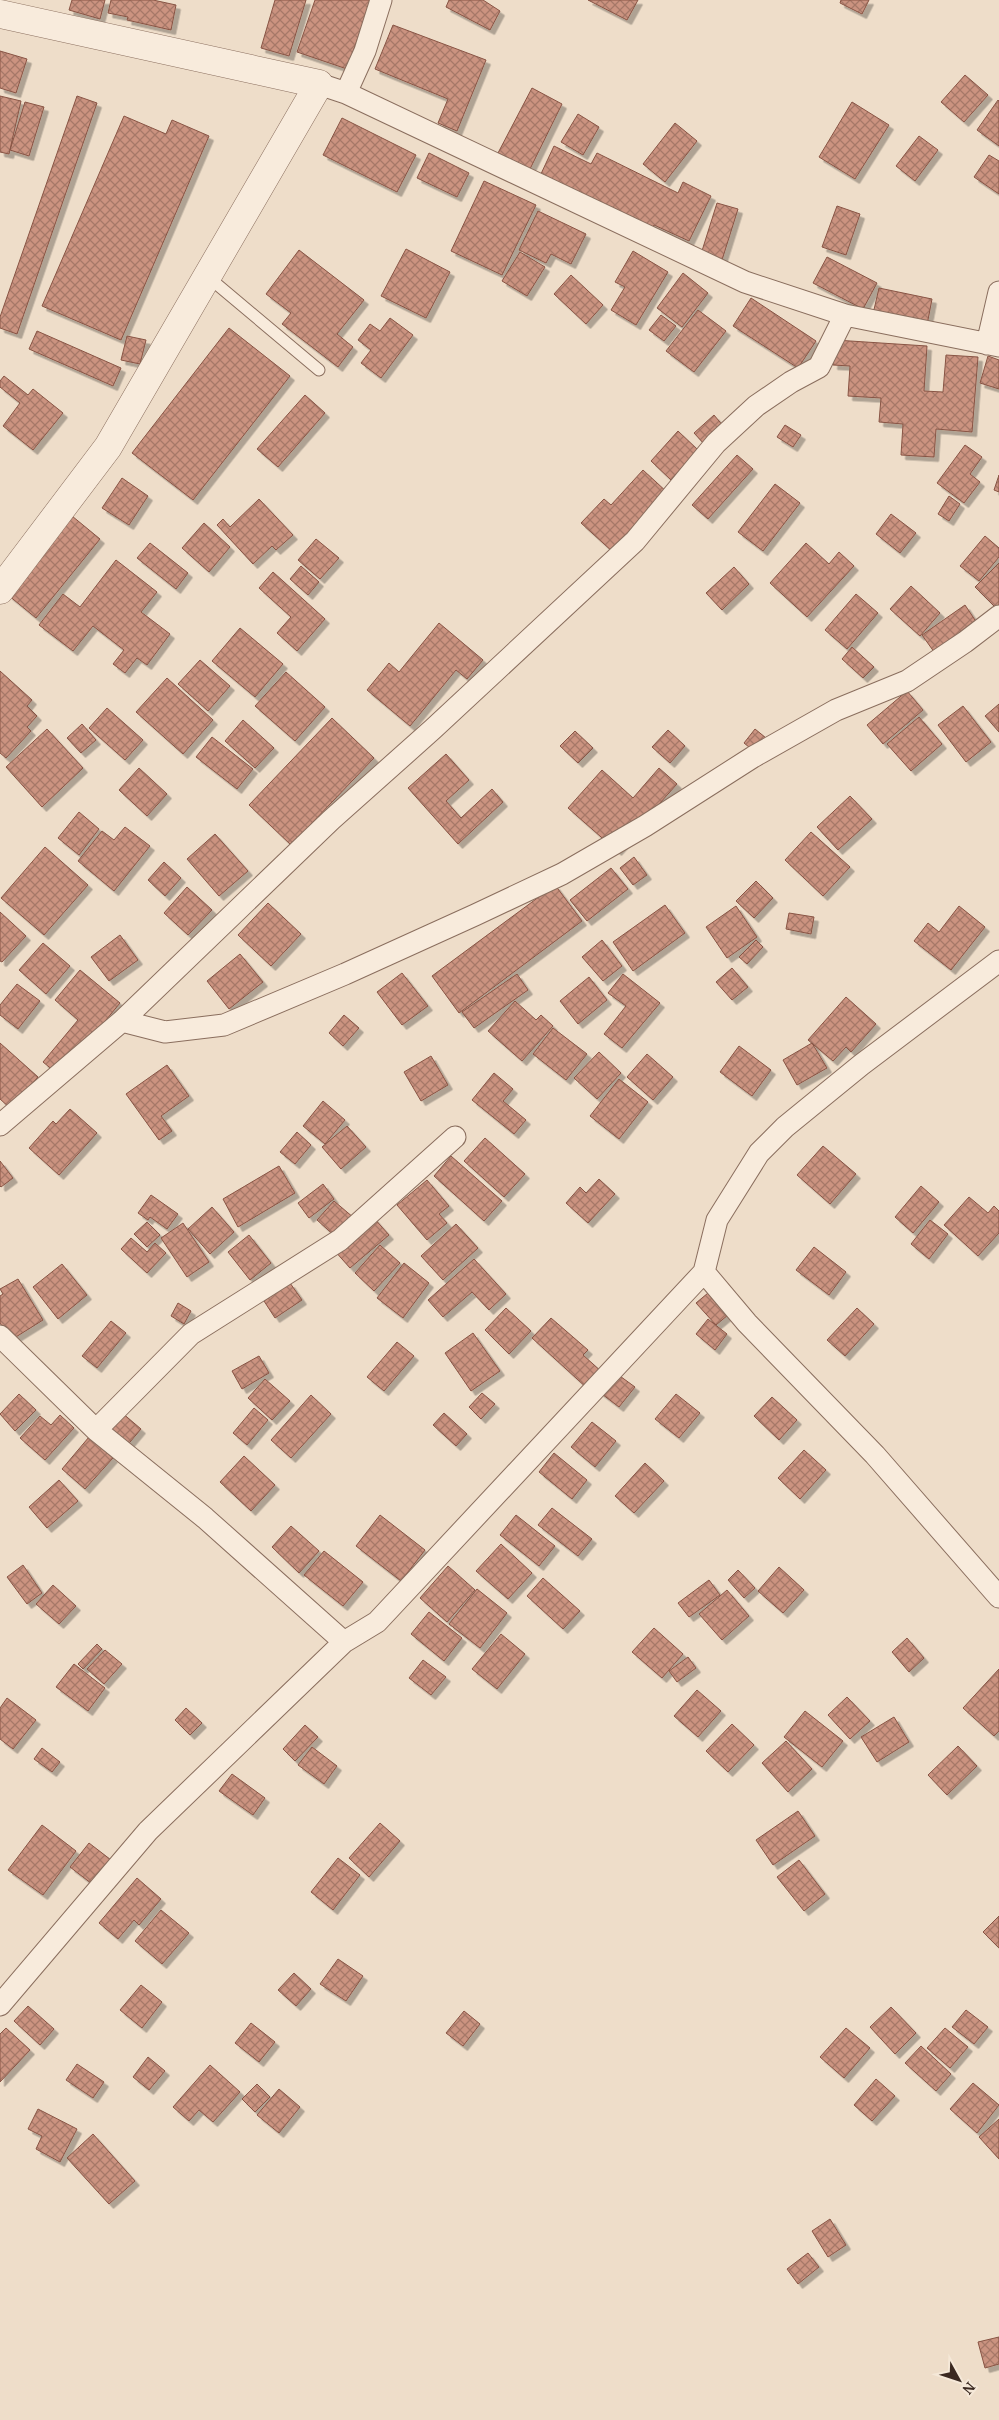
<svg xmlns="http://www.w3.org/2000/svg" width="999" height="2420" font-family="'PT Serif',serif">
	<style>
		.building { fill: url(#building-cross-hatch); stroke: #885444; filter: url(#shadow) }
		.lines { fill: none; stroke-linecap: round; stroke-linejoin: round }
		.service-casing { stroke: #8a6e5e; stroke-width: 13 }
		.minor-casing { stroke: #8a6e5e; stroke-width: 23 }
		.tertiary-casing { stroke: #8a6e5e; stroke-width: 29 }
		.service { stroke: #f8ebdc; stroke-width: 11 }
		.minor { stroke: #f8ebdc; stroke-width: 21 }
		.tertiary { stroke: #f8ebdc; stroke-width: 28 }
	</style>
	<defs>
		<pattern id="building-cross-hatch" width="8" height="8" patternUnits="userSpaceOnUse" patternTransform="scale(1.25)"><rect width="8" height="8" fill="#cb9380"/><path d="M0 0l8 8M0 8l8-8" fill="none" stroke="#a67868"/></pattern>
		<filter id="shadow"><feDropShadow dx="4.5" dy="4.5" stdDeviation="0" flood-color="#0004"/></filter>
	</defs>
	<rect width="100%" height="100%" fill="#eeddc9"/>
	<path class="building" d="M72,0H105L100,19L69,10Z
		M111,0H153L176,5L171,30L127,20L128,17L108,13Z
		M275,0H306L289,56L261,48Z
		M315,0H371L347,69L297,52Z
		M449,0H483L500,11L490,30L446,7Z
		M588,0H638L627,20Z
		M841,0H869L862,14L840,3Z
		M393,25L486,60L457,131L438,123L448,99L375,69Z
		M0,51L27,59L16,93L0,88Z
		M965,75L988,95L964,122L941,102Z
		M532,88L562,104L530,169L498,153Z
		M0,96L21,101L9,154L0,152Z
		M77,96L97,103L17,334L0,328V317Z
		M998,100L999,101V146L977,130Z
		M25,102L44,107L29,156L10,150Z
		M852,102L889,125L855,179L819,157Z
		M578,114L599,127L583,155L561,142Z
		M124,116L166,134L172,120L209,136L121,340L42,306Z
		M342,118L416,155L397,192L323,155Z
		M675,123L697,141L665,182L643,164Z
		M919,136L938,150L915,181L896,166Z
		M554,146L591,164L597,153L678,193L683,182L711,196L689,241L654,225L651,231L540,176Z
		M429,153L469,173L457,197L417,178Z
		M989,155L999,161V194L974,177Z
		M484,181L536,205L502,275L451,251Z
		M717,203L738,209L722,260L701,254Z
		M837,206L860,214L846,255L822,247Z
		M538,211L586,234L571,264L551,254L546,263L519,250Z
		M406,249L450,272L426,318L381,296Z
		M299,250L364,300L337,334L353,347L338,367L282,324L291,313L266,294Z
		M633,251L668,272L636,325L611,310L625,287L615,282Z
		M520,252L545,267L527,296L502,281Z
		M827,257L877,283L863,309L813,283Z
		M683,273L708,293L682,327L657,308Z
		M571,275L603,305L586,324L554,294Z
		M879,288L932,299L927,325L873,314Z
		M751,298L816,341L798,368L733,326Z
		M698,310L726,331L694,372L666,351Z
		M661,315L676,326L664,341L649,330Z
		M390,318L413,335L381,378L361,363L371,350L358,340L370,324L380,331Z
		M229,328L290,376L193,500L132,453Z
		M37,331L121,368L113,386L29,349Z
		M127,336L146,340L140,364L121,360Z
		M835,340L927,346L924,391L943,392L946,355L978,357L972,432L936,429L934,457L901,455L903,424L879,422L881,398L848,396L850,366L833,365Z
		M988,356L999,360V389L980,383Z
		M4,376L28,395L33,389L63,413L33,450L3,426L20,403L0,387V381Z
		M305,395L325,413L278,467L257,449Z
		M714,415L724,427L705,445L694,433Z
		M785,425L801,435L793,447L777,437Z
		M678,431L698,450L671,480L651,461Z
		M965,445L982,457L970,474L980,482L964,503L937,483Z
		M737,455L753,469L708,519L692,505Z
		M643,470L669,494L614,553L581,523L604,499L611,505Z
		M999,475V492L994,490Z
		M122,478L148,496L129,525L102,508Z
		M775,484L800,503L763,551L738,532Z
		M949,496L960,504L949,521L938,514Z
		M259,499L293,535L276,550L272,546L253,564L217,525L223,519L230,527Z
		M891,514L916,533L900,553L876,534Z
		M72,516L100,539L36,618L8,595Z
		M204,523L230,547L209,572L182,548Z
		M985,536L999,548V557L979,581L960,566Z
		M316,539L339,558L320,579L298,560Z
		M150,543L188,573L176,589L137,558Z
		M806,543L829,564L839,552L854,566L807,617L770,583Z
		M116,560L157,592L141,612L170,634L147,665L137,658L125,673L113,664L124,650L93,626L73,651L39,625L63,594L80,607Z
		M999,563V609L998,610L975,587Z
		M301,566L319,582L308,595L290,579Z
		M734,567L749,584L722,610L706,593Z
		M273,572L325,619L297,651L277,633L291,617L259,588Z
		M911,586L940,613L920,636L890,609Z
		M856,594L878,613L847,649L825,630Z
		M965,605L979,626L937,656L922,635Z
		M439,623L483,660L467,679L456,670L410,726L367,690L389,663L399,672Z
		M240,628L283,664L255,697L212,661Z
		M852,647L874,667L863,678L842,659Z
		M200,660L230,686L208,711L178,684Z
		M0,671L32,700L27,706L37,716L27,727L31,731L6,758L0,753Z
		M286,672L325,707L295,741L255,706Z
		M167,678L213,720L183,754L136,712Z
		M907,691L923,710L883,744L867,725Z
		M999,704V732L985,716Z
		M963,706L991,742L966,762L938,725Z
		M107,708L143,740L125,760L89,728Z
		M919,717L942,744L911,771L887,744Z
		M332,718L374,758L291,845L249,805Z
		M243,720L274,748L255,768L225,741Z
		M82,724L96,740L81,753L67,738Z
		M47,729L83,768L42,807L6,767Z
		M755,729L766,738L755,752L744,743Z
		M668,730L685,746L670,763L652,747Z
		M575,731L593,748L578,763L560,746Z
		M212,737L253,769L237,789L196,757Z
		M446,754L469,780L446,801L461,818L492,789L503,802L458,844L408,788Z
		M139,768L167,794L147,816L119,790Z
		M659,768L677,784L617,851L568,808L602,770L633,798Z
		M850,796L872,819L838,850L817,827Z
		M79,812L99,829L79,855L58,838Z
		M125,827L150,846L114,891L78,861L102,831L114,840Z
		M811,832L850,867L823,896L785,860Z
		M215,834L248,871L219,896L187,859Z
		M45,847L88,885L44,935L1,898Z
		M634,857L647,875L633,885L620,868Z
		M164,862L181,878L165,896L148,880Z
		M611,868L628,889L587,921L570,900Z
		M756,881L773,898L754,918L736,901Z
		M555,885L582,921L459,1013L432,976Z
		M187,887L212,910L188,935L164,913Z
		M268,903L301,934L271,966L238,935Z
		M665,905L685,933L633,971L613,942Z
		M736,906L757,937L727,958L706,927Z
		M959,906L985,927L951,970L914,941L928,923L939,932Z
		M0,912L26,936L2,962L0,961Z
		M789,913L814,917L811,934L786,929Z
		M120,935L138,960L109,981L91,957Z
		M602,940L622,966L603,981L582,957Z
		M756,940L763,947L747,964L739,957Z
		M43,943L70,966L46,994L19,970Z
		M240,954L263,982L229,1009L207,981Z
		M732,968L748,987L732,1000L716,982Z
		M80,970L120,1003L60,1076L43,1062L78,1020L55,1000Z
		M402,973L428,1006L402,1025L377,992Z
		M517,974L528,990L474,1028L462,1012Z
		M623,974L660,1003L622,1048L604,1034L626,1006L608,993Z
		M589,977L607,1000L578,1024L560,1001Z
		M17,984L40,1001L18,1029L0,1015V1005Z
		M846,997L876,1024L851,1052L846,1047L833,1061L808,1040Z
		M515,1001L536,1020L541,1015L553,1026L522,1061L488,1031Z
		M344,1015L359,1028L343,1046L329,1033Z
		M553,1028L587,1054L566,1080L533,1054Z
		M0,1043L38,1077L10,1108L0,1099Z
		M812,1043L827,1068L797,1085L783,1060Z
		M739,1046L771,1070L752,1096L720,1072Z
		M599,1052L621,1073L597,1099L574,1078Z
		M647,1054L673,1077L653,1100L627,1077Z
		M431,1056L448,1085L421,1101L404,1072Z
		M167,1065L189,1096L161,1116L172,1131L159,1140L126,1094Z
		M494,1073L513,1089L503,1101L526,1120L514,1134L472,1100Z
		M619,1079L648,1102L619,1139L590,1116Z
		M323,1101L345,1120L325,1144L303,1126Z
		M70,1109L97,1133L59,1175L29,1148L53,1121L56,1124Z
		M347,1126L366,1147L341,1169L322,1147Z
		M297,1132L311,1145L295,1164L280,1152Z
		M485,1138L525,1174L504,1197L464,1161Z
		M823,1146L856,1174L830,1204L797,1175Z
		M451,1156L502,1201L484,1221L434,1176Z
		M0,1161L13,1178L1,1187L0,1186Z
		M279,1166L295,1193L238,1227L223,1199Z
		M599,1179L615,1194L588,1223L566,1203L580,1187L586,1193Z
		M427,1180L449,1206L439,1214L447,1223L427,1240L397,1205Z
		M323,1184L334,1199L309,1218L298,1203Z
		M921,1186L939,1202L913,1233L895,1217Z
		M151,1195L178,1214L167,1229L150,1217L148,1220L138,1213Z
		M969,1197L988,1213L994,1206L999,1211V1233L978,1256L944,1225Z
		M334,1201L354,1218L337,1238L317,1220Z
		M212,1207L234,1232L210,1254L188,1229Z
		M373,1217L389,1235L350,1268L334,1250Z
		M930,1220L948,1234L929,1259L911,1244Z
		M147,1222L160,1235L147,1247L134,1234Z
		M183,1223L209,1262L187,1277L161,1238Z
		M456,1224L478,1248L443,1280L421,1256Z
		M249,1235L271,1263L250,1280L228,1252Z
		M131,1238L147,1252L155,1243L166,1253L147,1273L121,1249Z
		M380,1245L400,1263L374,1291L355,1273Z
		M814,1247L846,1272L829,1295L796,1270Z
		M474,1259L506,1294L489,1310L472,1292L443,1317L428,1300Z
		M404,1263L429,1283L403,1318L377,1298Z
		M62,1264L87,1295L58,1319L33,1287Z
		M18,1279L43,1320L11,1340L0,1323V1296L3,1294L0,1289Z
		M290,1283L302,1300L275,1318L264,1301Z
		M708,1293L728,1315L716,1325L696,1303Z
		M178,1303L191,1311L184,1324L171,1316Z
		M506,1308L531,1331L509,1354L485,1330Z
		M857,1308L874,1324L845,1356L827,1340Z
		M551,1318L588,1350L583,1355L603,1373L588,1389L532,1338Z
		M708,1319L727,1334L715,1350L696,1334Z
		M111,1321L126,1333L97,1368L82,1356Z
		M473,1333L500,1371L471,1391L445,1353Z
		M397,1342L414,1356L384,1391L367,1377Z
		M259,1356L269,1373L242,1389L232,1371Z
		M613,1371L635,1387L619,1407L598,1391Z
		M265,1379L290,1401L272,1420L248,1398Z
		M482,1393L495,1404L481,1419L469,1407Z
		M19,1394L36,1410L15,1431L0,1414Z
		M676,1394L700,1413L679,1438L655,1419Z
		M311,1395L331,1414L291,1458L271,1440Z
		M772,1397L797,1420L779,1440L754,1416Z
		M254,1408L268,1420L247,1445L233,1433Z
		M121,1412L141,1429L125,1448L105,1430Z
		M444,1413L467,1434L456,1446L433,1425Z
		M60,1415L74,1428L45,1460L20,1438L40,1416L51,1425Z
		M592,1422L616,1441L595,1467L571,1447Z
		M89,1437L113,1458L85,1489L62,1469Z
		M804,1450L826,1470L800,1499L778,1478Z
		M554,1453L587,1480L572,1499L539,1472Z
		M244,1456L275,1485L251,1511L220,1482Z
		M645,1463L664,1481L634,1513L615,1496Z
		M59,1480L78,1501L47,1528L29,1507Z
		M552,1508L592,1539L578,1556L538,1525Z
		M380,1515L425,1550L401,1581L356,1546Z
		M516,1515L555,1546L539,1566L500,1535Z
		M291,1526L319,1551L299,1573L272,1547Z
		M501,1544L532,1573L508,1599L476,1571Z
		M324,1551L363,1582L343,1606L304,1575Z
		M23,1565L42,1593L27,1604L7,1577Z
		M448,1566L475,1590L447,1622L420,1598Z
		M779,1567L804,1590L783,1613L758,1591Z
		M738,1570L755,1588L744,1598L728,1580Z
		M543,1578L580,1611L563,1629L527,1596Z
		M709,1580L720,1595L689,1617L678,1603Z
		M53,1585L76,1606L59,1624L36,1604Z
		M477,1589L507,1613L480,1648L449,1624Z
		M727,1590L749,1616L722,1640L699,1614Z
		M429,1612L462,1638L444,1661L411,1634Z
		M654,1628L683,1654L662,1678L632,1652Z
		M501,1634L525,1654L497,1689L472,1669Z
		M907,1638L924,1658L909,1672L892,1652Z
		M97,1644L102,1649L83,1669L78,1664Z
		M105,1650L122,1664L104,1684L87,1669Z
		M688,1657L696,1668L677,1682L669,1671Z
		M423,1660L446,1677L431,1695L409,1678Z
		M74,1664L105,1688L88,1711L56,1687Z
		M999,1669V1731L994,1736L963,1708Z
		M697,1690L721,1711L698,1737L674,1716Z
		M847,1697L870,1721L850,1739L828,1715Z
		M7,1698L36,1720L13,1749L0,1739V1708Z
		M186,1708L202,1723L190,1735L175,1720Z
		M805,1711L843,1741L822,1767L784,1737Z
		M894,1717L909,1742L877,1762L861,1737Z
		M732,1724L754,1745L728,1772L706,1751Z
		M305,1725L318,1737L295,1761L283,1749Z
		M786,1741L812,1769L788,1792L762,1763Z
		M958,1746L977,1766L947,1795L928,1775Z
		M312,1747L337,1766L324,1784L298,1765Z
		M42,1748L60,1762L52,1772L34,1759Z
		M232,1774L265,1798L253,1815L219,1791Z
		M798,1811L815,1836L773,1865L756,1840Z
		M380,1823L400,1841L369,1877L349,1858Z
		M42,1825L76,1851L43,1895L8,1870Z
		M89,1843L115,1863L96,1887L70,1867Z
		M338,1858L360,1875L333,1910L311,1892Z
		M799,1860L825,1894L804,1911L777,1877Z
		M137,1878L161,1899L139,1925L134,1920L118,1939L99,1923Z
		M161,1910L189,1933L162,1964L135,1941Z
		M999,1916V1948L983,1932Z
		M338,1959L363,1976L346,2001L320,1984Z
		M294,1973L311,1989L296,2006L278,1990Z
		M141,1985L162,2002L142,2028L120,2010Z
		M28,2006L54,2029L40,2045L14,2021Z
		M891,2007L916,2033L895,2054L870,2027Z
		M966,2010L988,2027L974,2044L952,2027Z
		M464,2011L480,2024L463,2046L446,2033Z
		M251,2023L275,2042L259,2062L235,2043Z
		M6,2028L30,2050L0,2082V2034Z
		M846,2028L870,2048L844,2078L820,2057Z
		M945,2028L968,2047L950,2068L927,2048Z
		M921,2046L951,2074L936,2091L905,2063Z
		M148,2057L165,2071L149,2090L133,2077Z
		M77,2064L104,2082L93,2098L66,2080Z
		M210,2065L240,2092L213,2122L199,2110L189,2121L173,2107Z
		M876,2079L895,2096L872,2121L854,2105Z
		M973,2083L999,2105L977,2133L950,2109Z
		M257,2084L270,2097L255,2112L242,2099Z
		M279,2089L300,2107L279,2133L257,2115Z
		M38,2109L77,2129L60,2162L36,2149L42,2136L28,2129Z
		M999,2119V2159L979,2137Z
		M93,2134L135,2181L109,2204L67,2158Z
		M830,2219L846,2245L828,2257L812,2231Z
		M808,2253L819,2267L798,2284L787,2269Z
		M999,2337V2364L985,2368L978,2342Z"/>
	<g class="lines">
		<defs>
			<path id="service" d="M207,276L319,370"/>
			<path id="minor" d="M319,84L346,93L745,282L845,315L999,346
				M346,93L365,51L381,0
				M987,344L999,292
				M999,961L861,1065L785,1127L759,1153L717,1220L704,1272L747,1323L875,1455L999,1597
				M122,1021L165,1032L224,1025L345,974L475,915L562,874L645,826L753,757L836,710L907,681L965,642L999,616
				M0,1125L122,1021L331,820L433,729L635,541L716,443L756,406L791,382L819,367L845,315
				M0,1336L96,1430L205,1518L344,1642
				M96,1430L191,1334L340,1240L455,1137
				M0,2005L148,1831L344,1642L377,1622L704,1272"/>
			<path id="tertiary" d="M0,14L319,84L108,447L0,590"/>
		</defs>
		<use href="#service" class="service-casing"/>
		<use href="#minor" class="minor-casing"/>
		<use href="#tertiary" class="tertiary-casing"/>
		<use href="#service" class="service"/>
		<use href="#minor" class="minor"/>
		<use href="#tertiary" class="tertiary"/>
	</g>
	<g transform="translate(959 2380) rotate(130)" stroke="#f5e8d8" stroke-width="4" paint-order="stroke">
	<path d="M0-4L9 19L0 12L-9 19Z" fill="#3b2921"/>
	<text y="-8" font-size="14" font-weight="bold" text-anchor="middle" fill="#3b2921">N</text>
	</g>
</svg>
